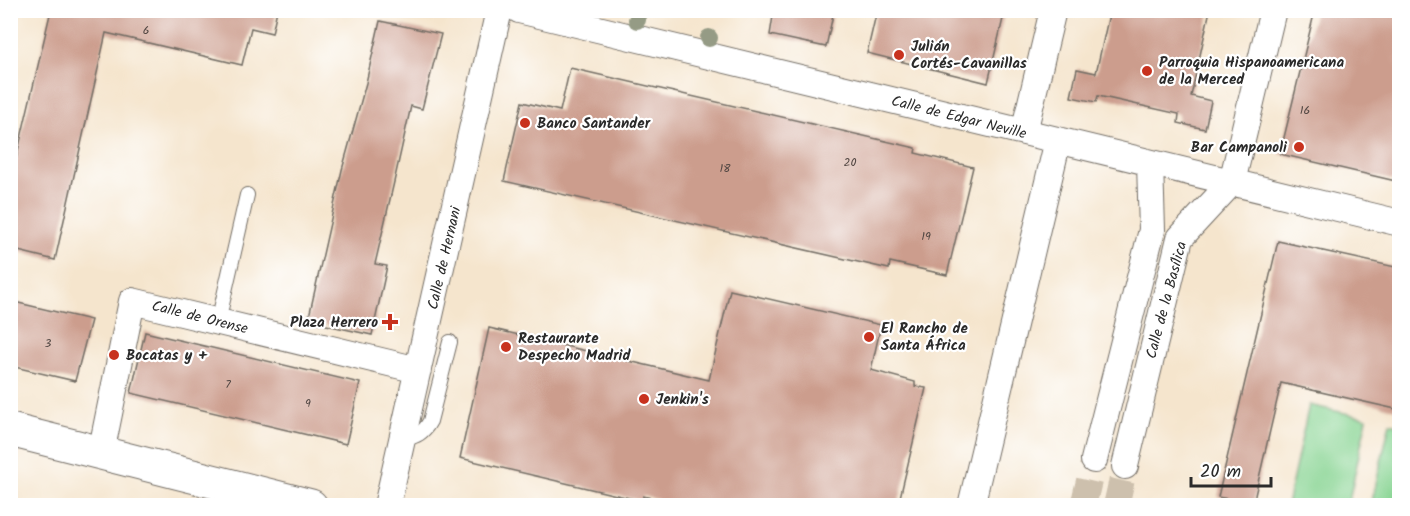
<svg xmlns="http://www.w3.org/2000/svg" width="1410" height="516" font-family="Kalam,sans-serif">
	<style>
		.green { fill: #87d492; stroke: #59805e; stroke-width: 1.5 }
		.building { fill: #cc9d8d }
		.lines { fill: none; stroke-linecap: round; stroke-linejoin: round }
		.street-tunnel { stroke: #cdc0ad; stroke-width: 26; stroke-dasharray: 26 13; stroke-linecap: butt }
		.lane-casing { stroke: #726c64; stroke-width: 16 }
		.street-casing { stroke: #726c64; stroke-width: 28 }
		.secondary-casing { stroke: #726c64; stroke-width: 35 }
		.lane { stroke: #fff; stroke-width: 14 }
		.street { stroke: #fff; stroke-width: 26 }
		.secondary { stroke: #fff; stroke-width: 33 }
		.tree { fill: #959b85 }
		.poi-dot { fill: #c8321e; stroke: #fff; stroke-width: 2 }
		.labels { text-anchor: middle; stroke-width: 4.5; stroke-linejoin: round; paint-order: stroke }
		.number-label { font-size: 12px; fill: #534844 }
		.poi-label { font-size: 15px; font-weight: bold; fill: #2b2b2b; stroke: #fff; text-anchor: start }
		.street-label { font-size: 15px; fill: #2b2b2b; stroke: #fff }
	</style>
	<rect width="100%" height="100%" fill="#fff"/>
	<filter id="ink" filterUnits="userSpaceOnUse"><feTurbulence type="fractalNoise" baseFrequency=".0167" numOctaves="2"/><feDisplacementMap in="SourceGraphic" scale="12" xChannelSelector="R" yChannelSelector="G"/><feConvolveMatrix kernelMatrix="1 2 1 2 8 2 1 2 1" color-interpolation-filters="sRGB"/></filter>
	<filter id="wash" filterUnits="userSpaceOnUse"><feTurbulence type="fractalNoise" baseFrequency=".008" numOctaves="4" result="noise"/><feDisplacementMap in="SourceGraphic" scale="24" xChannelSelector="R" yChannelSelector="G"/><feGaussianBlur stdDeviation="1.35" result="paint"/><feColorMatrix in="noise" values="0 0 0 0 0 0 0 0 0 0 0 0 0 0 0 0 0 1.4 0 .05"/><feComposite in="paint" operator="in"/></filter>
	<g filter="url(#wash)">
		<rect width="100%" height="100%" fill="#f5e5cd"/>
		<path class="green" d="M1309,405L1367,418L1348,505H1287Z
			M1390,423L1399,425V505H1371Z"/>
		<g id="blocks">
			<path class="building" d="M51,10H277L272,33L251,28L242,65L106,33L55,260L10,249V185Z
				M774,10H834L826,47L770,35Z
				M877,10H1005L988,83L867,53Z
				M1110,10H1210L1191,96L1211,101L1205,129L1178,123L1179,114L1098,96L1096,102L1071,97L1077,69L1096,73Z
				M1315,10H1400V182L1280,154Z
				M380,21L441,34L422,109L411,106L394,182L375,264L387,266L372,335L308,321L342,170L366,83Z
				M570,68L916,148L915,153L973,167L947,275L890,262L889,269L504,181L522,102L560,111Z
				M1278,241L1400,268V410L1281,383L1253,504L1218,497Z
				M730,290L881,325L871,370L915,382V386L926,388L898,506H683L643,496L642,501L460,458L489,328L709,380Z
				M10,301L91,320L75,381L10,366Z
				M145,332L360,383L346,444L131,393Z"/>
		</g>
	</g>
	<g filter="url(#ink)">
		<use href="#blocks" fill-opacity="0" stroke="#726c64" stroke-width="1.5"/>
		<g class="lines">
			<path class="street-tunnel" d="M1083,506L1094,460
				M1116,506L1125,466"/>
			<defs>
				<path id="lane" d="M218,322L247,195
					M403,440C416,436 423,434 430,421L450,342"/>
				<path id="street" d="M519,10L1400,223
					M1024,132L1053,10
					M101,453L132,301L418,370
					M1094,460L1152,230L1150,163
					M1125,466L1180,238L1232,182L1273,10
					M387,506L499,10
					M971,506L1058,140"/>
				<path id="secondary" d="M10,430L311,506"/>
			</defs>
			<use href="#lane" class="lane-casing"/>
			<use href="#street" class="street-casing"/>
			<use href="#secondary" class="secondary-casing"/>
			<use href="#lane" class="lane"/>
			<use href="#street" class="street"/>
			<use href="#secondary" class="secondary"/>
		</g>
		<g class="tree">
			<circle cx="637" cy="20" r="9"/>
			<circle cx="709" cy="38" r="9"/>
		</g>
	</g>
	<g class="poi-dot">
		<circle cx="899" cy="55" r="6"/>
		<circle cx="1147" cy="71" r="6"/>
		<circle cx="525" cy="123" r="6"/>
		<circle cx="1299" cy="147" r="6"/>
		<path d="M387 313h6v6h6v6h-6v6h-6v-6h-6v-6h6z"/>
		<circle cx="869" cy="337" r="6"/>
		<circle cx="506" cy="347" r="6"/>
		<circle cx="114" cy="355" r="6"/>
		<circle cx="644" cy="399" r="6"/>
	</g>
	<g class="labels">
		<g class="number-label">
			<text x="146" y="34">6</text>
			<text x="1305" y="114">16</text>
			<text x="850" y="166">20</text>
			<text x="725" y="172">18</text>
			<text x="926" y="240">19</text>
			<text x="48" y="347">3</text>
			<text x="228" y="388">7</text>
			<text x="308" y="407">9</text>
		</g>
		<g class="poi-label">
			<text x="911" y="51">Julián<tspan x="911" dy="17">Cortés-Cavanillas</tspan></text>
			<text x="1159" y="67">Parroquia Hispanoamericana<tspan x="1159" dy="17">de la Merced</tspan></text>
			<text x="537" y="128">Banco Santander</text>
			<text x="1287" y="152" text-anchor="end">Bar Campanoli</text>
			<text x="378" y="327" text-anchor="end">Plaza Herrero</text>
			<text x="881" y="333">El Rancho de<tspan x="881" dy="17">Santa África</tspan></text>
			<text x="518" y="343">Restaurante<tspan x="518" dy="17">Despecho Madrid</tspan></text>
			<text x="126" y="360">Bocatas y +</text>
			<text x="656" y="404">Jenkin's</text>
		</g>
		<g class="street-label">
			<text transform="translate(959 117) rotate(14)" y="5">Calle de Edgar Neville</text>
			<text transform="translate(444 258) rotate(-77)" y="5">Calle de Hernani</text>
			<text transform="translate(1166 300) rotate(-75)" y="5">Calle de la Basílica</text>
			<text transform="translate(200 317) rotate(14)" y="5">Calle de Orense</text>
		</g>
	</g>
	<rect width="1410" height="516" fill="none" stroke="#fff" stroke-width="36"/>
	<path d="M1191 477v9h80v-9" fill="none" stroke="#2b2b2b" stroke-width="3"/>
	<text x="1200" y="477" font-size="18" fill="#2b2b2b" stroke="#ffffff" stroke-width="4.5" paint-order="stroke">20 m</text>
</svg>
